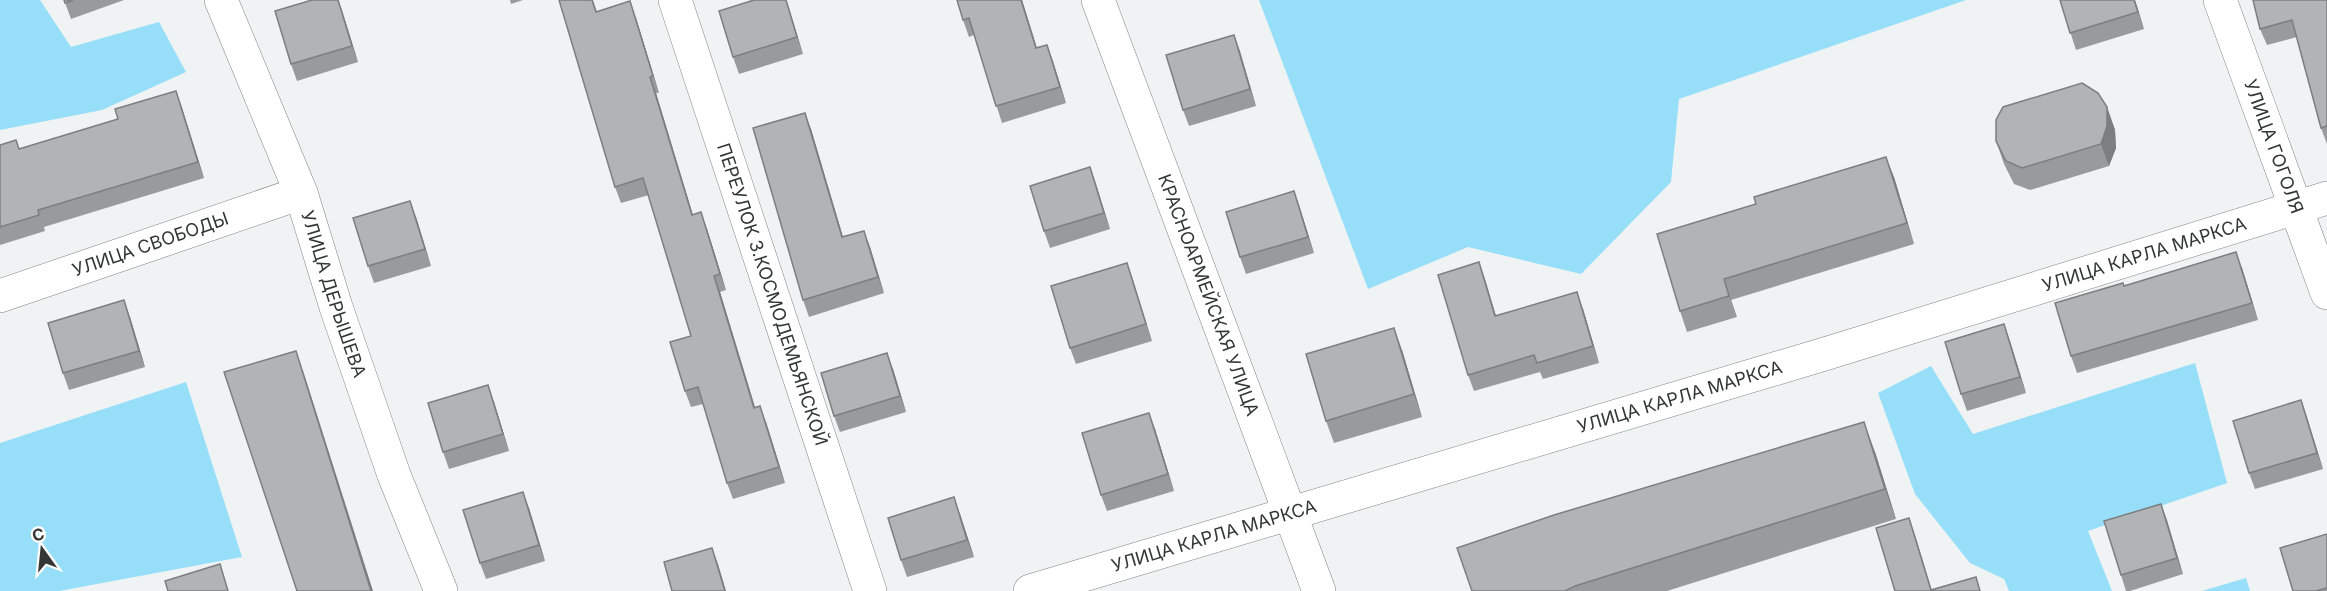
<svg xmlns="http://www.w3.org/2000/svg" width="2327" height="591" font-family="Inter,sans-serif">
  <rect width="100%" height="100%" fill="#eff3f4"/>
  <path fill="#97dff8" d="M0,0h40l31,47 88,-25 27,50 -84,38 -102,20z
    M1259,0h707l-287,99 -8,83 -90,92 -113,-27 -100,42z
    M2195,363l32,120 -139,48 24,60h-103l-5,-12 -34,-16 -55,-69 -37,-101 53,-27 42,68z
    M186,382l56,175 -183,34h-59v-148z
    M2246,578l4,13h-48z"/>
  <g fill="none" stroke-linecap="round" stroke-linejoin="round">
    <g stroke="#7f8384" stroke-width="34">
      <g id="street">
        <path id="s1" d="M675,0l195,591"/>
        <path id="s2" d="M2220,0l107,293"/>
        <path id="s3" d="M0,296l301,-103"/>
      </g>
    </g>
    <g stroke="#7f8384" stroke-width="34">
      <g id="secondary">
        <path id="s4" d="M221,0l80,193 35,114 58,168 47,116"/>
        <path id="s5" d="M1098,0l221,591"/>
        <path id="s6" d="M1030,591l798,-238 499,-155"/>
      </g>
    </g>
    <use href="#street" stroke="#fff" stroke-width="33"/>
    <use href="#secondary" stroke="#fff" stroke-width="33"/>
  </g>
  <path fill="#989b9d" d="M64,0h60l-53,19z
    M338,0l20,62 -61,19 -6,-17z
    M510,0h13l-12,4z
    M559,0h34l4,12 39,6 23,75h-3l37,122 14,14 19,61 -6,2 35,115 11,15 19,61 -52,16 -6,-16 -24,-79 -12,3 -6,-16 6,-55 -42,-141 -28,8 -6,-16z
    M754,0h32l17,54 -64,20 -6,-17z
    M1022,0l15,48 10,-3 19,58 -64,20 -28,-88 -5,2 -6,-17z
    M2060,0h75l9,29 -68,21z
    M2327,0v144l-6,-16 -24,-91 -30,8 -7,-16z
    M1234,35l22,71 -67,20 -6,-16z
    M176,91l6,17 22,70 -160,49 1,4 -45,14v-100l16,-5 3,9 99,-30z
    M2107,107l8,23 1,18 -7,18 -79,24 -16,-6 -10,-20 -8,-23z
    M811,129l32,108 27,10 14,46 -75,24 -6,-17z
    M1090,167l20,62 -60,19 -6,-17z
    M1894,177l20,67 -183,56 6,17 -50,15 -7,-21 76,-107z
    M1294,191l20,62 -68,21 -6,-17z
    M416,217l15,49 -57,17 -6,-17z
    M1479,262l17,54 87,-7 16,54 -56,16 -3,-7 -66,19 -6,-16z
    M1127,263l25,78 -76,23 -6,-16z
    M2242,268l16,52 -181,53 -6,-17 53,-70z
    M130,317l15,50 -76,23 -6,-17z
    M2004,324l22,69 -59,18 -6,-17z
    M1402,350l20,67 -88,26 -8,-22z
    M893,369l13,43 -66,20 -6,-16z
    M2301,400l22,69 -68,20 -6,-16z
    M494,402l15,49 -60,18 -6,-17z
    M1155,429l19,62 -67,20 -6,-16z
    M1875,452l21,67 -229,72h-195z
    M2161,504l22,70 -53,17h-4l-5,-16z
    M529,508l16,53 -59,18 -6,-16z
    M960,514l14,43 -67,20 -6,-17z
    M2327,534v57h-34z"/>
  <path fill="#7c7e7f" d="M338,0l4,10 16,52 -6,-16z
    M786,0l3,8 14,46 -6,-17z
    M1021,0h1l20,65 -6,-17z
    M2134,0h1l9,29 -6,-17z
    M630,1l6,17 23,75 -6,-17z
    M1234,35l6,16 16,55 -6,-17z
    M1047,45l6,16 13,42 -6,-16z
    M650,77l6,16 42,139 -6,-17z
    M176,91l6,17 22,70 -6,-16z
    M2107,107l8,23 1,18 -7,18 -8,-22z
    M805,113l6,16 37,125 -6,-17z
    M1886,157l8,20 20,67 -7,-21z
    M1090,167l6,17 14,45 -6,-16z
    M1294,191l6,17 14,45 -6,-16z
    M410,201l6,16 15,49 -6,-17z
    M701,212l6,17 19,61 -6,-16z
    M864,231l6,16 14,46 -6,-16z
    M2236,252l6,16 16,52 -6,-17z
    M1479,262l6,17 16,54 -6,-17z
    M1127,263l6,17 19,61 -6,-17z
    M714,276l6,16 40,132 -6,-16z
    M1724,279l7,21 6,17 -8,-21z
    M1577,292l6,17 16,54 -6,-17z
    M124,300l6,17 15,50 -6,-16z
    M2004,324l6,17 16,52 -6,-16z
    M1394,328l8,22 20,67 -8,-23z
    M296,351l9,26 68,214h-2z
    M887,353l6,16 13,43 -6,-16z
    M488,385l6,17 15,49 -6,-17z
    M2301,400l6,17 16,52 -6,-16z
    M760,406l6,16 19,61 -6,-16z
    M1149,413l6,16 19,62 -6,-17z
    M1864,422l11,30 21,67 -11,-30z
    M523,492l6,16 16,53 -6,-16z
    M954,497l6,17 14,43 -7,-17z
    M2161,504l6,16 16,54 -6,-16z
    M1909,518l6,17 17,56h-1z
    M712,548l6,16 8,27h-1z"/>
  <path fill="#b1b4b6" stroke="#7c7e7f" stroke-width="1.5" d="M64,0h9l-8,3z
    M312,0h26l14,46 -61,18 -16,-53z
    M559,0h33l4,12 34,-11 23,75 -3,1 42,138 9,-3 19,62 -6,2 40,132 6,-2 19,61 -52,16 -29,-96 -13,4 -15,-49 21,-6 -48,-158 -28,9z
    M754,0h32l11,37 -64,20 -14,-46z
    M957,0h64l15,48 11,-3 13,42 -64,19 -27,-88 -6,2z
    M2060,0h74l4,12 -68,21z
    M2253,0h74v126l-6,2 -29,-108 -32,9z
    M1234,35l16,54 -67,21 -17,-55z
    M2082,83l16,10 9,14v19l-6,18 -79,24 -16,-7 -10,-20v-21l7,-13z
    M176,91l22,71 -160,48 1,5 -39,12v-82l16,-5 3,9 99,-30 -3,-10z
    M805,113l37,124 22,-6 14,46 -75,23 -50,-172z
    M1886,157l21,66 -183,56 5,17 -49,15 -23,-77 99,-30 -2,-7z
    M1090,167l14,46 -60,18 -14,-45z
    M1294,191l14,46 -68,20 -14,-45z
    M410,201l15,48 -57,17 -15,-48z
    M2236,252l16,51 -181,53 -16,-53 68,-20 1,3z
    M1479,262l16,54 82,-24 16,54 -56,17 -3,-8 -66,20 -30,-100z
    M1127,263l19,61 -76,24 -19,-62z
    M124,300l15,51 -76,22 -15,-50z
    M2004,324l16,53 -59,17 -16,-52z
    M1394,328l20,66 -88,27 -20,-67z
    M296,351l75,240h-74l-73,-219z
    M887,353l13,43 -66,20 -13,-43z
    M488,385l15,49 -60,18 -15,-49z
    M2301,400l16,53 -68,20 -16,-52z
    M1149,413l19,61 -67,21 -19,-62z
    M1864,422l21,67 -310,97 -10,5h-93l-15,-43 97,-33z
    M523,492l16,53 -59,18 -17,-53z
    M954,497l13,43 -66,20 -13,-42z
    M2161,504l16,54 -56,17 -17,-54z
    M1909,518l22,72 45,-13 4,14h-85l-19,-63z
    M2327,534v54l-11,3h-23l-13,-43z
    M712,548l13,43h-53l-8,-29z
    M220,564l8,27h-60l-3,-10z"/>
  <g text-anchor="middle" stroke-width="4.5" stroke-linejoin="round" paint-order="stroke">
    <g font-size="18" fill="#343636" stroke="#fff">
      <text dy="6" stroke="none"><textPath href="#s2" startOffset="156">УЛИЦА ГОГОЛЯ</textPath></text>
      <text dy="6" stroke="none"><textPath href="#s3" startOffset="159">УЛИЦА СВОБОДЫ</textPath></text>
      <text dy="6" stroke="none"><textPath href="#s6" startOffset="1164">УЛИЦА КАРЛА МАРКСА</textPath></text>
      <text dy="6" stroke="none"><textPath href="#s4" startOffset="315">УЛИЦА ДЕРЫШЕВА</textPath></text>
      <text dy="6" stroke="none"><textPath href="#s5" startOffset="315">КРАСНОАРМЕЙСКАЯ УЛИЦА</textPath></text>
      <text dy="6" stroke="none"><textPath href="#s1" startOffset="310">ПЕРЕУЛОК З.КОСМОДЕМЬЯНСКОЙ</textPath></text>
      <text dy="6" stroke="none"><textPath href="#s6" startOffset="678">УЛИЦА КАРЛА МАРКСА</textPath></text>
      <text dy="6" stroke="none"><textPath href="#s6" startOffset="192">УЛИЦА КАРЛА МАРКСА</textPath></text>
    </g>
  </g>
  <g transform="translate(42 549) rotate(345)" stroke="#ffffff" stroke-width="4.5" paint-order="stroke">
  <path d="M0-4.5L10 22L0 15L-10 22Z" fill="#343636"/>
  <text y="-9" font-size="16" font-weight="bold" text-anchor="middle" fill="#343636">С</text>
  </g>
</svg>
